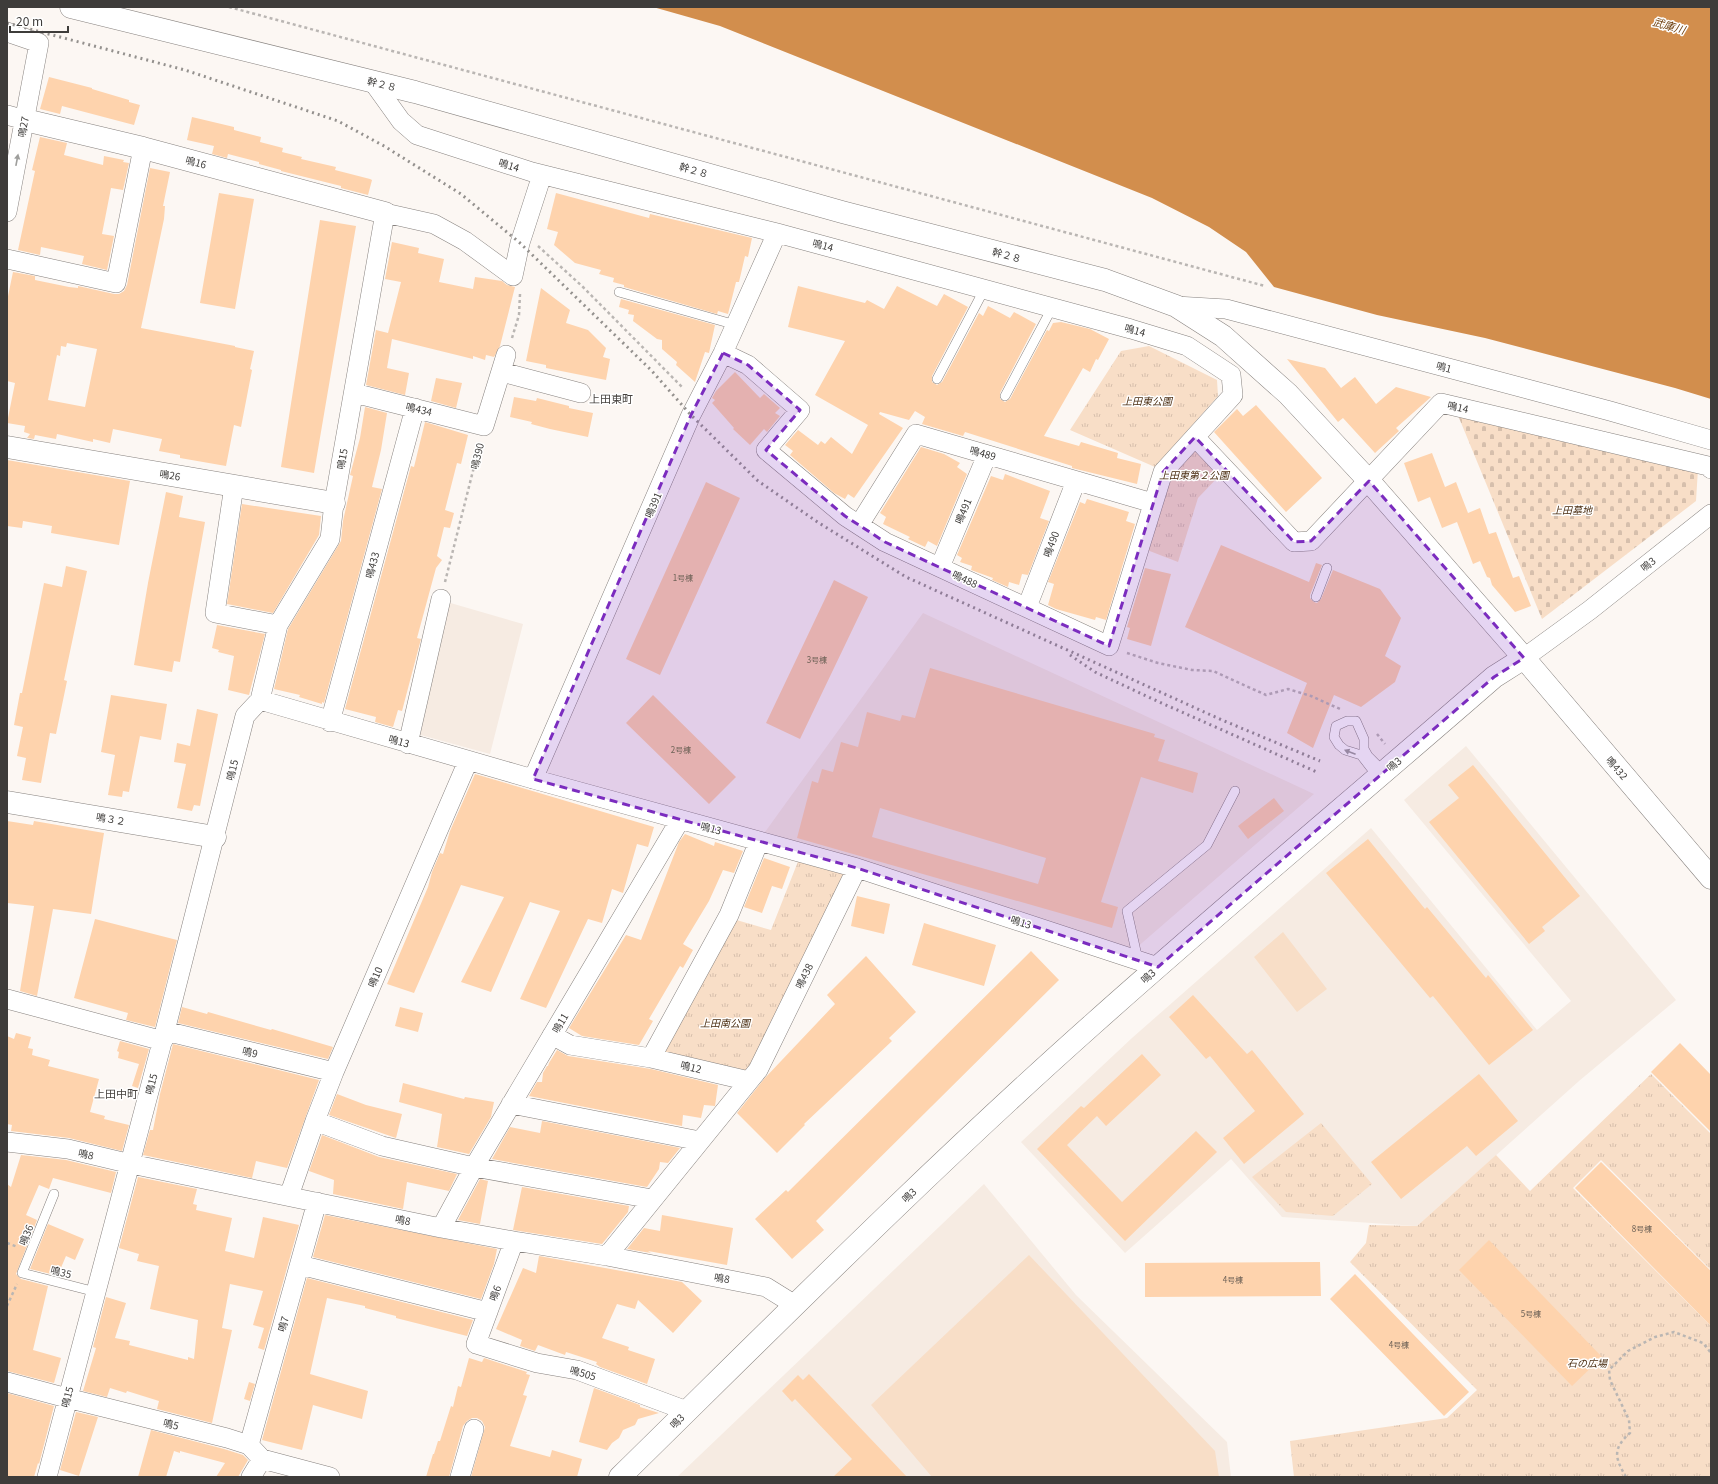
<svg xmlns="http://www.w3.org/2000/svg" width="1718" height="1484" font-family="Georgia,'Noto Sans JP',serif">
  <defs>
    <pattern id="grass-tufts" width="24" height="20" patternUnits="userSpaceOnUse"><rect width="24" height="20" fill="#f8dec7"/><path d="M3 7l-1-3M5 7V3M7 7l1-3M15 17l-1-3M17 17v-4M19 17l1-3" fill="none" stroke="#d6bfac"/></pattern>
    <pattern id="cemetery-stones" width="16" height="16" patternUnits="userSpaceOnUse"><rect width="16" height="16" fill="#f8dec7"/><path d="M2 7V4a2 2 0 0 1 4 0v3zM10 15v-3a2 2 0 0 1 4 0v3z" fill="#d6bfac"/></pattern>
  </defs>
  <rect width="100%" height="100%" fill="#fcf7f3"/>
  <path fill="#f6ebe2" d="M447,602l76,22 -33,130 -73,-20z
    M923,613l186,86 205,95 -179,155 -370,-117z
    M1466,746l210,254 -97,81 -162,145 -135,-9 -51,-58 -106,94 -104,-111 111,-104 239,-210 166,202 34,-29 -167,-201z
    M984,1184l92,111 151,147 4,35h-554z"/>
  <path fill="url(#grass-tufts)" d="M1149,346l68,34 1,16 -63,71 -85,-37 51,-79z
    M1194,448l26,27 -22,23 -20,64 -31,-12 22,-76z
    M799,859l49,13 -101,204 -89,-22 75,-135 38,11z
    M1651,1074l60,60v136l-110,-110 -28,28 138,138v151h-417l-4,-36 157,-23 30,-28 -127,-128 16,-19 3,-18 48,1 79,-71 34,36z
    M1321,1123l51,61 -39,32 -47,-4 -34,-35z"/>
  <path fill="url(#cemetery-stones)" d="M1457,413l241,56 -2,32 -154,118z"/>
  <path fill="#f8dec7" d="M1283,932l44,57 -30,23 -43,-55z
    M1029,1255l186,196 4,26h-287l-61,-72z"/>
  <path fill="#d28e4d" d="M653,7h1058v392l-36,-11 -190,-50 -108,-23 -103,-28 -28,-35 -37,-25 -57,-29 -432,-172z"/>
  <path fill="#fed3ad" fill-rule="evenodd" d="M49,77l43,11v1l37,11v2l11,3 -6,20 -72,-19 -2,8 -20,-5z
    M192,117l42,10v3l27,7 -1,5 23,6 -1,4 20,5 -1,2 35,8 -1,3 35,9 2,1 -4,15 -27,-7v-2l-60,-15v-1l-22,-6v-2l-31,-8 -1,4 -15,-4 2,-8 -27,-6z
    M40,137l27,6 -3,12 39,10 1,-9 20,4 -1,2 6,1 -6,27 -12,-2 -9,46 12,2 -7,34 -25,-6 2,-8 -43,-9 -1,8 -22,-5 17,-79 -3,-1z
    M150,168l20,4 -7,34h2l-1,13 -23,109 94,18v1l19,4 -4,18 2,1 -11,57 -7,-2 -8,41 -46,-8v-3l-21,-4 3,-12 -49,-10 -3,14 -17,-4v3l-36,-8 -1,5 -21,-4 -1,4 -7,-1 3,-4 -6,-2 1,-6 -18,-3 8,-40 -8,-2v-80l6,-29 22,4v4l34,7 9,1v-2l36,8h5l5,-3 3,-6zM67,343l30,6 -12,58 -37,-7 9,-45 3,1 1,-10 5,1z
    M219,193l35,6 -19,110 -35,-6z
    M556,193l93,25 1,-4 102,24 -4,19 -3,-1 -6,26h-3l-8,32 -10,-3 -1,3 -93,-27v-2l-11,-3 1,-4 -15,-4 2,-4 -26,-7 -21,-18 4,-13 -11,-3z
    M320,220l36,6 -42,247 -33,-6z
    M392,242l27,6 -1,5 26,6 -5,23 34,7 2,-12 27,4 5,4 8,2 -15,59 -6,11 -8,-2 -1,5 -12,-4v3l-81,-20 -5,29 22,5 -4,22 -39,-10 10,-55 12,3 13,-51 -16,-3z
    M798,286l67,17 2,-3 17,9 13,-23 40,20 7,-12 24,13 -36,69v6l5,3 5,-3 37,-69 4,3 5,-10 22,12 4,-6 22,12 -36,69v6l5,3 5,-3 37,-69 2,1 4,-8 8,-1 29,7 19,10 -11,21 -2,-1 -6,13 -7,-4 -39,68 35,10 2,-4 37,11 -1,5 24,6 -4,20 -65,-16v-2l-107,-34 -2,4 -41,-12 3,-7 -10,-6 -6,9 -29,-8 -1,2 24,14 -49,70 -6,-4 -3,5 -11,-6 -44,-38 3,-4 -8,-6 13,-15 20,15 3,-4 4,3 6,-7 21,17 16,-29 -53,-30 30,-54 -57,-14z
    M541,288l29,22 -4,13 22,7 18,18 -3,9 7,2 -4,21 -60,-12v-3l-20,-4z
    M621,299l94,26 -6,28 -4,-1 -10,30 -19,-17 1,-3 -15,-13v-9l-5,-1 -24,-18 1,-6 -6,-1 1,-4 -10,-3z
    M1287,359l38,9 16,20 14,-11 21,27 20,-17 35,10 -35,31 3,3 -24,22 -32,-35 -5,4z
    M735,372l25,26 4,-4 16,14 -5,5 5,3 -13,16 -3,-3 -14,16 -17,-16 1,-1 -22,-25 3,-3 -3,-2 4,-7z
    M436,378l26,5 -6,25 -25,-7z
    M514,397l22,4 1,-3 32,8v2l24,5 -5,24 -38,-8 -19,-5 1,-2 -22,-5z
    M1256,405l66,73 -36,34 -72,-80 23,-23 6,7z
    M365,407l22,6 -6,37 -9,37 10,2 -58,214 -2,-1v2l-23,-7 1,-2 -26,-6 14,-60 53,-88 2,-20 10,-45 -3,-1 10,-37z
    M425,422l43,13 -7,29 -4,-1 -12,47 9,3 -4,15 -6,-1 -7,29 5,4 -6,8 -19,70 4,1 -19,72 -4,-1 -5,17 -18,-5 1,-5 -31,-8 66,-243 3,1z
    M921,447l23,7 16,9 -3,4 10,7 -30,72 -9,-5 -3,6 -17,-8 2,-2 -27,-13 3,-7 -6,-4z
    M1432,453l13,34 11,-5 12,31 12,-5 9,26 7,-2 17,46 6,-2 12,30 -16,6 -23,-27 -2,-7 -3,-1 -7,-16 -7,3 -16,-42 -15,6 -12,-31 -12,5 -14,-39z
    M7,460l123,21 -11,64 -68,-12 1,-7 -29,-5 -1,7 -15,-2z
    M1005,474l45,17 -10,27 9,3 -21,54 -6,-1 -3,11 -10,-3 -1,5 -16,-7 1,-2 -22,-8 1,-4 -12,-4 2,-4 -5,-3 34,-79 12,4z
    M706,482l34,16 -80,177 -34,-16z
    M166,492l17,4 -4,21 26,5 -25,140 -6,-1 -2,11 -38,-7 14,-82z
    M1087,499l42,13 -3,9 9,3 -29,96 -10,-3 -1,3 -39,-11 -8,-4 6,-21 -6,-2 32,-80 5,2z
    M242,504l79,12 -2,19 -46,78 -46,-9z
    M1221,545l88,37 7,-19 6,2 -12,30v3l4,4 3,1 4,-4 12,-29 47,19 21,29 -16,38 16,10 -6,16 -34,25 -27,-12 -21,53 -26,-15 20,-50 -122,-56z
    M66,566l21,5 -23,109 3,1 -11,53 -6,-1 -9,50 -19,-3 4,-22 -9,-2 6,-29 -9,-2 6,-32h2l22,-110 18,4z
    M1145,568l26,6 -20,72 -24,-7 3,-11 -3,-1z
    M834,580l34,17 -68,142 -34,-16z
    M217,625l48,9 -16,61 -21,-5 6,-34 -16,-4 1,-2 -7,-2z
    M930,668l225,66 -1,3 11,3 -7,21 40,12 -5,20 -52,-16 -40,125 17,5 -6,21 -315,-90 15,-57 6,2 4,-14 11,3 8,-30 17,5 9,-35 33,9 2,-6 13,3zM880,808l166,50 -8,26 -166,-47z
    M111,695l56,9 -6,36 -21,-4 -11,56 -6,-1 -1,6 -14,-2 7,-40 -14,-3z
    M653,695l83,82 -27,27 -83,-81z
    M197,709l21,5 -18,92 -6,-1 -2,6 -15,-3 9,-44 -12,-2 3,-19 13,3z
    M1473,765l107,131 -38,31 3,4 -16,13 -100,-122 30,-24 -11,-13z
    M475,774l179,53 -6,20 -11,-3 -14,49 -11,-4 -10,34 -14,-4 -42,89 -26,-9 40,-88 -30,-9 -39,90 -30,-10 43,-85 -43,-12 -47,108 -27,-9 41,-97 4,-15 8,-19 3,1 7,-23z
    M1274,798l10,13 -36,28 -10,-13z
    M7,821l26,4 1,-4 70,12 -13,81 -38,-5 -16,87 -17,-5 14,-85 -27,-3z
    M685,834l29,12 1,-4 28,9 -9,22 -11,-3 -14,31 -26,43 10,6 -10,18 -3,-2 -31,53 4,2 -14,24 -57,-9 -13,-8 57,-93 15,5 38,-98z
    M1368,839l57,70 2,-2 59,71 2,-3 45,55 -44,35 -56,-69 -3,2 -104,-125z
    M764,858l26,9 -8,22 -10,-3 -10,27 -18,-6z
    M857,896l33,8 -6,30 -33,-8z
    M95,919l82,21 -22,87 -29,-7 2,-7 -54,-15z
    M924,923l72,22 -12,41 -72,-21z
    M1031,951l28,29 -243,241 8,9 -32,29 -37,-40 31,-29 2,2z
    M866,956l50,56 -27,26 3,3 -88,83 1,1 -28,28 -40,-40 27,-34 71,-75 -8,-9z
    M1193,995l54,59 5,-4 52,64 -60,50 -21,-26 32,-27 -45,-55 -4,3 -37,-42z
    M182,1007l25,7 1,-2 63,18 1,-1 61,18 -5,12 -150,-36z
    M400,1007l23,6 -5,19 -23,-6z
    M16,1033l15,4 -3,11 5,1 -1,6 18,5 -2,6 51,13 -9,33 15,4 -1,3 25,6 -7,26 -53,-13 -58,-7 1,-6 -5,-1v-88l7,3z
    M120,1041l29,8 -11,39 -6,-2 7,-22 -21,-6 1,-6 -2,-1z
    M1680,1043l31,32v57l-60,-60z
    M173,1044l146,36 -32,88 -31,-7 -4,17 -109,-23 7,-25h3l7,-36z
    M557,1050l11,6 83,13 67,16 -3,21 -11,-1 -3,13 -18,-3 -1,11 -153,-30 8,-14h5l1,-9 4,-7h1l1,-3z
    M1142,1054l19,21 -55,51 -9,-10 -30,29 55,57 74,-71 21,21 -92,89 -88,-92 44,-43 3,2z
    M1479,1074l39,47 -42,35 -9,-10 -66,53 -30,-37z
    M403,1083l61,16 1,-2 29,5 -3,15 -22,37 -32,-7 5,-33 -43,-12z
    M337,1094l29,11 36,9 -6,24 -67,-23z
    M542,1121l138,27 -12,15 -8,-1 -1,7 -12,18 -155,-28 18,-32 30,6z
    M322,1135l57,22 78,17 -8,17 -42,-9 -4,27 -70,-15 1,-14 -25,-9z
    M21,1155l45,5 50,12 -5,21 -58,-15 -4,11 -10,-4 -13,30 11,5 -21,54 5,5 27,7 -15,64 28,8 -7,25 -47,-12v-187l4,3z
    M1601,1162l110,109v55l-136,-138z
    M138,1177l59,12 -4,15 4,1 -1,5 36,8 -7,33 29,7 9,-41 36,8 -35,125 -6,-2 6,-20 -11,-3 10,-34 -33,-7 -8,44 10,2 -20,93 -55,-14 2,-8 -32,-10 -1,2 -16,-5 -3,9 -24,-6 13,-43 -3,-1 13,-50 20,6 -11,35 15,3 -1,4 59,15v-3l6,2 4,-39 -48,-11 9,-43 -22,-5 2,-7 -20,-6z
    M480,1179l8,2 -8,43 -22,-4z
    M522,1187l107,19 -1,6 -26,32 -89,-14z
    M325,1215l172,34 -3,15 -13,35 -168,-42z
    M662,1215l71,13 -6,37 -79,-14 3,2 -24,-4 17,-21 16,3z
    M48,1224l36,15 -9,21 -9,-4 -6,14 -7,-3 -2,7 -21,-5z
    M1489,1240l113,117 -30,29 -113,-116z
    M539,1256l143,26 20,19 -29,32 -35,-33 -3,9 -18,-5 -15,34 27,9 -1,3 27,9 -8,25 -47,-17 -4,-3 1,-2 -31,-10 -1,3 -27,-10 -3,6 -15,-5 2,-6 -26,-11 27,-61 13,5z
    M1320,1262l1,34 -176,1v-34z
    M1355,1274l114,118 -25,24 -114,-117z
    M307,1278l166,42 -6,16 -71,-18v-2l-31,-8v-2l-38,-8 -17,76 58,17 -6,28 -49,-14 -11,45 -40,-10z
    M469,1358l13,4 2,-4 43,14 -1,2 4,1 -7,20 4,1 -17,50 40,11 2,-7 30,9 -5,18h-106l14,-50 -3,-6 -5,-3h-5l-5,3 -4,5 -14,51h-23l7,-23h1l4,-13h2l11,-35 2,1 5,-21 3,1z
    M809,1374l98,103h-74l19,-18 -57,-60 -3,3 -10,-11 16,-16 5,5z
    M249,1382l6,2 -5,17 -6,-2z
    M594,1388l46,17v2l19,6 -21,6 -3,6 -12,5 -4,8 -7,5 -5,7 -28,-8z
    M7,1393l47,13 -15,58 -1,-1 -4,14h-27z
    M76,1412l22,5 -19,59 -19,-6z
    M151,1430l73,19 19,6 5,5 -10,17h-22l9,-14 -45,-12v2l-6,-2 -8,26h-28z"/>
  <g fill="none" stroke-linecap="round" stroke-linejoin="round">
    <g stroke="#87827f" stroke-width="10">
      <path id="service" d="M619,292l117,33
        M937,379l48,-91
        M1005,396l47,-88
        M1316,597l11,-29
        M1378,777l-17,-22 -16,-5 -6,-5 -5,-8 2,-11 11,-5h9l8,18v10l4,7 16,16
        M1138,960l-11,-49 80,-66 28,-54
        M54,1194l-32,79 74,19"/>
    </g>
    <g stroke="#87827f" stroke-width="20">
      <path id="minor" d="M7,32l32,11 -32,169
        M373,82l28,39 16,14 115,37 245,61 354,96 56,17 44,29 2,20 -70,77 -54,174 -224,-104 -40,-26 -79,-66 34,-40 -52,-45 -25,-12
        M7,115l18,5
        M7,259l109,24 27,-135
        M1176,306l50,3 384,102 101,29
        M502,372l79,21
        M354,393l130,33 22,-71
        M1195,437l99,105 17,-1 130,-138 267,63 3,3
        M234,486l-19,127 63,12
        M859,525l57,-91 237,69
        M940,567l47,-112
        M1027,607l49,-126
        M1524,658l66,-48 121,-96
        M260,700l273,79 324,89 301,99
        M330,722l85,-314
        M408,744l33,-145
        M533,779l158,-364 32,-62 54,-120
        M7,999l156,42
        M165,1031l169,41
        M552,1035l18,10 81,13
        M749,1081l9,-11 99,-202
        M511,1104l189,37
        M315,1121l67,25 92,21 178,32
        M7,1142l61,7 63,15 310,64 73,13 93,15 159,31 29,18
        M289,1196l26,-75 19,-49 134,-311
        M441,1228l33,-61 206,-347
        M514,1241l-38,103 61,19 40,7 110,41
        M607,1256l142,-175 -98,-23 78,-143 30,-74
        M300,1265l188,47
        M7,1382l60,16 160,40 22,7 13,14 68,18
        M249,1445l68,-243
        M47,1477l118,-446 80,-315 15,-16 18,-75 52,-86 4,-36 51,-290 49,11 31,17 48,35 7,-33 22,-68
        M251,1477l11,-18
        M460,1477l14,-48"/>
    </g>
    <g stroke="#87827f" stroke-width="23">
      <path id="tertiary" d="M71,7l344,85 427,120 263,68 71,26 47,30 65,58 81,87 155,177 187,220
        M25,120l118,28 242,65
        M7,447l327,56
        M7,802l208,35
        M620,1477c156,-153 310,-308 473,-453 132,-118 268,-231 401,-347l30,-19"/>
    </g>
    <path stroke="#bab6b3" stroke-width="2.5" stroke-dasharray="3 3" stroke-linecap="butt" d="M229,7l1036,279
      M538,246l45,41 100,101
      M512,338l7,-23 1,-21
      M445,582l35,-139
      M1127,653l31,10 34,7 21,1 53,24 22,-6 23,7 29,13
      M1377,734l8,10
      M7,1243l11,4
      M7,1306l10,-22
      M1626,1477c-11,-19 -14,-28 4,-44l-1,-13 -19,-40 -1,-10 19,-19 27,-14 19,-5 29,11 8,10"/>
    <use href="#service" stroke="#fff" stroke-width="9"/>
    <use href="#minor" stroke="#fff" stroke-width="19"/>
    <use href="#tertiary" stroke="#fff" stroke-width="22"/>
    <path stroke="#94918e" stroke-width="3" stroke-dasharray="2 4" stroke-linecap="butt" d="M7,23l178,47 153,51 46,25 77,48 59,49 131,127 40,45 67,66 61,42 87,54 316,143 98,41
      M1070,655l25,17 62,29 162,72"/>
  </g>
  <defs><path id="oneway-solid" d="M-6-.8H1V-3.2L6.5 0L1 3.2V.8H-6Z"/></defs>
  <g fill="#9e9e9c">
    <use href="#oneway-solid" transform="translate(17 160) rotate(-79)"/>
    <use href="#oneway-solid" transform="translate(1350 752) rotate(-159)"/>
  </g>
  <path fill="#7b2cbf" fill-opacity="0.2" stroke="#7b2cbf" stroke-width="3" stroke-dasharray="8 5" stroke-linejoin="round" d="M723,353l25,12 52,45 -34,40 79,66 40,26 224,104 54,-174 32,-35 99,105 17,-1 58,-60 155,177 -30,19 -336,290 -301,-99 -324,-89 158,-364z"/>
  <g text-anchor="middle" stroke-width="3" stroke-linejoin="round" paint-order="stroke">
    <g font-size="8" fill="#6e6257">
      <text x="683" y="581">1号棟</text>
      <text x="817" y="663">3号棟</text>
      <text x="681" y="753">2号棟</text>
      <text x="1642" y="1232">8号棟</text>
      <text x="1233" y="1283">4号棟</text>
      <text x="1531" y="1317">5号棟</text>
      <text x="1399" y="1348">4号棟</text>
    </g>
    <g font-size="10" fill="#3e3c3a" stroke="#fff">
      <text transform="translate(382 84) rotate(14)" y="4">幹２８</text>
      <text transform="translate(23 127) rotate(-79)" y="4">鳴27</text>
      <text transform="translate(196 162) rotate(15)" y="4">鳴16</text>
      <text transform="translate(509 165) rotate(18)" y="4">鳴14</text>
      <text transform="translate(694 170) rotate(16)" y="4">幹２８</text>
      <text transform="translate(823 245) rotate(15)" y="4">鳴14</text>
      <text transform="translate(1007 255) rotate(15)" y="4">幹２８</text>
      <text transform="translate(1135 330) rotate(16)" y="4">鳴14</text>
      <text transform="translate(1444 367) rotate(15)" y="4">鳴1</text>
      <text transform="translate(1458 407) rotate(13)" y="4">鳴14</text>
      <text transform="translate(419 409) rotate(14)" y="4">鳴434</text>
      <text transform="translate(983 453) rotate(16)" y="4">鳴489</text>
      <text transform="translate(477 456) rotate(-76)" y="4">鳴390</text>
      <text transform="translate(342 459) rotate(-80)" y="4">鳴15</text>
      <text transform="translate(170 475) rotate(9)" y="4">鳴26</text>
      <text transform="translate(653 505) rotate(-67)" y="4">鳴391</text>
      <text transform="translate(963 511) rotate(-67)" y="4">鳴491</text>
      <text transform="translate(1051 544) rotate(-69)" y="4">鳴490</text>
      <text transform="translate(1648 564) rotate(-38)" y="4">鳴3</text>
      <text transform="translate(372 565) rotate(-75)" y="4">鳴433</text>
      <text transform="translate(965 579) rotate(25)" y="4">鳴488</text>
      <text transform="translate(399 741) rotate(16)" y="4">鳴13</text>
      <text transform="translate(1394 764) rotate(-40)" y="4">鳴3</text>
      <text transform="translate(1617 768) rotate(50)" y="4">鳴432</text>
      <text transform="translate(232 770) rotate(-76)" y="4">鳴15</text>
      <text transform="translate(111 819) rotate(10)" y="4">鳴３２</text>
      <text transform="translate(711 828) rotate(15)" y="4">鳴13</text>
      <text transform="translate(1021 922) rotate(18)" y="4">鳴13</text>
      <text transform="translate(804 976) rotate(-64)" y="4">鳴438</text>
      <text transform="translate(1148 976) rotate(-41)" y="4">鳴3</text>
      <text transform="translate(375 977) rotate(-67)" y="4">鳴10</text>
      <text transform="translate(560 1023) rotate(-59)" y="4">鳴11</text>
      <text transform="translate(250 1052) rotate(14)" y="4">鳴9</text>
      <text transform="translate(691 1067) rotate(14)" y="4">鳴12</text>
      <text transform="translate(151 1084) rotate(-75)" y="4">鳴15</text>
      <text transform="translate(86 1154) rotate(13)" y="4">鳴8</text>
      <text transform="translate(909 1195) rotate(-43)" y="4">鳴3</text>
      <text transform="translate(403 1220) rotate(12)" y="4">鳴8</text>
      <text transform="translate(26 1235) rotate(-68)" y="4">鳴36</text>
      <text transform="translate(61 1272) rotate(14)" y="4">鳴35</text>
      <text transform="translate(722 1278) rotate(11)" y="4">鳴8</text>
      <text transform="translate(495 1293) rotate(-70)" y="4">鳴6</text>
      <text transform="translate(283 1324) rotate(-74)" y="4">鳴7</text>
      <text transform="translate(583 1373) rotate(17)" y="4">鳴505</text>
      <text transform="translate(67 1397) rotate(-75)" y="4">鳴15</text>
      <text transform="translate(677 1421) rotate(-44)" y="4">鳴3</text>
      <text transform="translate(171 1424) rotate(14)" y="4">鳴5</text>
    </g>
    <g font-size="10" font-style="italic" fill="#4b2e12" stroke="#fff">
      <text x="1147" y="405">上田東公園</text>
      <text x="1194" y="479">上田東第２公園</text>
      <text x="1572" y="514">上田墓地</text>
      <text x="725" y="1027">上田南公園</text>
      <text x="1587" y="1367">石の広場</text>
    </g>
    <g font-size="11" font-style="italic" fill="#714312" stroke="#fff">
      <text transform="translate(1669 26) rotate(16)" y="4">武庫川</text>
    </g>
    <g font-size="11" fill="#46423f" stroke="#fff">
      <text x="611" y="403">上田東町</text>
      <text x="116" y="1098">上田中町</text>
    </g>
  </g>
  <rect width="1718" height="1484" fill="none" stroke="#3e3c3a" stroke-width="16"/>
  <path d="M10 26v6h58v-6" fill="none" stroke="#3e3c3a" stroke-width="2"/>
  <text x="16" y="26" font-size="12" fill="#3e3c3a" stroke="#ffffff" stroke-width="3" paint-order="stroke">20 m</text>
</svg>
